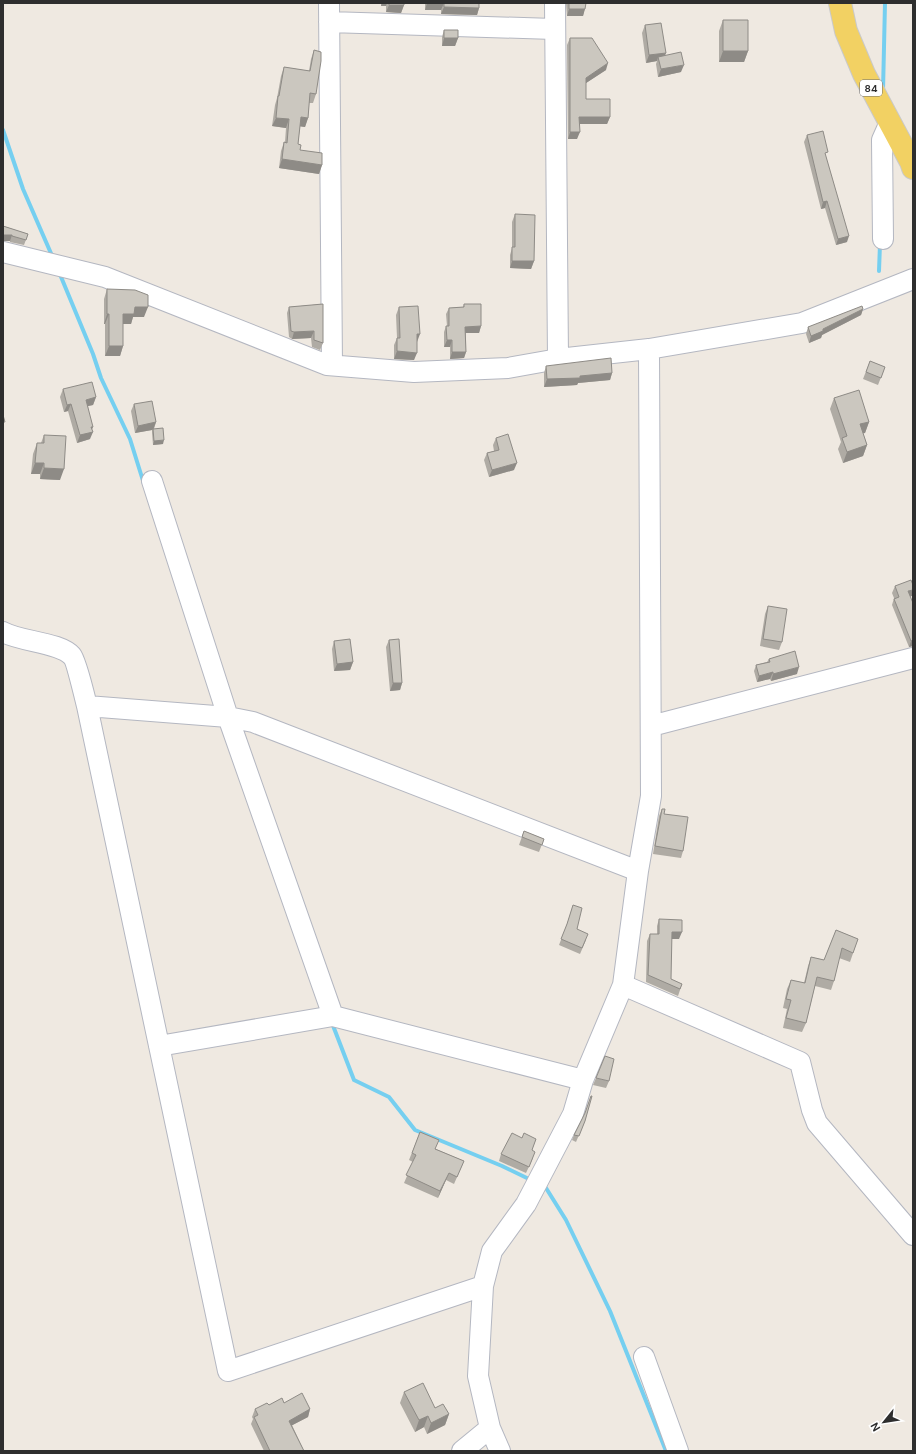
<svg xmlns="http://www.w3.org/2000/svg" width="916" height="1454" font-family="'DM Sans',sans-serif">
  <rect width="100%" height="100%" fill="#efe9e1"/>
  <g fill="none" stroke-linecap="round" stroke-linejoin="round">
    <path stroke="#75cff0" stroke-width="4" d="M883,91l2,-88
      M3,130l20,59 30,69
      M879,271l1,-27
      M59,272l34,82 8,24 29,61 14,45
      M332,1023l22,57 35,17 26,33 87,36 29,14
      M541,1185l5,3 20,32 44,91 56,140"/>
    <g stroke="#b4b7c1" stroke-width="22">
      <path id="minor" d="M329,3l3,362
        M555,3l3,356
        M329,22l225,7
        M883,239l-1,-99 8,-18
        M3,252l102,25 222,88 87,7 94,-4 50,-9 91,-10 153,-26 111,-44
        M152,481l76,236 105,299
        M3,632c18,10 57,10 69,24 4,4 13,42 15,50l141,665 255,-85
        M87,706l141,11 25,5 385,149
        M651,726l262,-68
        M623,985l177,77 12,48 5,13 96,112
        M159,1046l174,-30 250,64
        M644,1357l34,94
        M462,1451l28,-23
        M500,1451l-10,-23 -12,-52 5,-90 9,-35 34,-47 47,-90 10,-34 40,-95 15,-114 13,-75 -2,-447"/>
    </g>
    <g stroke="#c9c9c9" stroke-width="24">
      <path id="major" d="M840,3l6,28 18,43 47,88 2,6"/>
    </g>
    <use href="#minor" stroke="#fff" stroke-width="20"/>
    <use href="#major" stroke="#f2d163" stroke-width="22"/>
  </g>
  <path fill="#afaba4" d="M381,3h23v2l-3,8 -15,-1v-6h-5z
    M425,3h54v5l-2,7 -36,-1v-4h-16z
    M566,3h20l-3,13h-16z
    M723,20l25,31 -4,11h-25v-31z
    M645,25l21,28 -1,2 16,17 -23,5 -2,-13 1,-3 -11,2 -4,-30z
    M444,30l14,8 -3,8h-13v-9z
    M570,38l36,32 -20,13v16l24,18 -3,7h-28l-2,15h-9l-1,-94z
    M314,50l2,44 -3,9h-4l-1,15 -3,9 -5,-1 -2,18 2,6 22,15 -3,9 -40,-6 2,-17 3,-9h1l1,-14 -14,-2 3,-21 2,-7 4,-22 3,-9 25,4 2,-12z
    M807,135l19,22 21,85 -11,3 -11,-37 -4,1 -17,-67z
    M515,214l19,47 -3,8 -21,-1v-13l2,-7v-26z
    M3,226l25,8 -4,11 -14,-3v-1z
    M107,289l37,28h-11l-2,7h-8v22l-3,10h-15v-32h-1v-25z
    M323,304v39l-3,7 -8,-3 -1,-9 -19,1 -3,-2 -2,-24 2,-6z
    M464,304l17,22 -2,7h-13v19l-2,6 -14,1v-12h-6v-15l2,-6h1l-1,-12 3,-6 14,-1z
    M399,307l18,35 -3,18 -20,-1v-14l3,-7 -1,-23z
    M863,309l-2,6 -39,20 -1,3 -12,5 -3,-9 2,-7z
    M870,361l15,6 -7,18 -15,-6z
    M546,366l66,7 -2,7 -32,3 -1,2 -33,2v-14z
    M63,389l33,8 -3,8 -5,1 2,33 -13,4 -9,-32 -4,1 -4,-15z
    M834,398l35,24 -4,11h-2l4,12 -4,11 -20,7 -5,-14 3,-7 -11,-33z
    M134,404l22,18 -2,7 9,15 -10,1 -1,-12v-3l-17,3 -4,-22z
    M44,435l16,45 -20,-1v-5h-9l2,-20 4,-11h4z
    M496,438l18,32 -25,7 -5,-17 3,-7 7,-2 -1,-6z
    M895,586l17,10h-2l3,7v43l-4,1 -17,-42 2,-7 -2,-5z
    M768,606l14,36 -3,8 -19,-4 5,-32z
    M389,640l13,43 -2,7 -10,1 -4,-44z
    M334,641l19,21 -3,8 -16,1 -2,-22z
    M769,659l28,15 -26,7 -1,-2 -13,3 -3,-11 2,-6 11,-3z
    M662,809l2,5 19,37 -2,7 -28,-4 6,-38z
    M524,831l20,8 -5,13 -20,-7z
    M573,905l4,24 9,11 -6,14 -21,-9 7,-18z
    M659,919l20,20h-8v40l11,5 -4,12 -32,-14 1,-41 3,-7h7v-8z
    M836,930l22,9 -8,23 -11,-4 -5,23 -3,9 -16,-4 -9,37 -4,9 -19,-4 4,-19 -4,-1 4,-19 4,-9 13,3 4,-17 3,-9 13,3z
    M596,1078l13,3 -3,7 -13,-3z
    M591,1096l-6,25 -9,21 -4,-2 2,-5 11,-20z
    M420,1132l16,17 28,12 -10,23 -8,-4 -8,18 -34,-15 9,-21 -4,-2z
    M522,1138l14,1 -4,11 1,8 -7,15 -27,-12 2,-7z
    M404,1392l31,16 14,6 -4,11 -18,9 -3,-7 -9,5 -15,-29z
    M284,1403l26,6 -2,8 -16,8 12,26h-40l-13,-27 2,-5 -1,-2 3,-8 14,-4z"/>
  <path fill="#8e8b86" d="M382,3h5l-1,3h-5z
    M427,3h17l-3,7h-16z
    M389,5h15l-3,8 -15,-1z
    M444,7l35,1 -2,7 -36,-1z
    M569,9h16l-2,7h-16z
    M444,38h14l-3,8h-13z
    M723,51h25l-4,11h-25z
    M666,53l-3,7 -5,-3 -1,4 -11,2 3,-8z
    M608,63l-2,7 -23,15 3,-7z
    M684,65l-3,7 -23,5 3,-8z
    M301,117l7,1 -3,9 -8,-1z
    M579,117h31l-3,7h-31z
    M276,118l13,1 -3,9 -14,-2z
    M570,132h10l-3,7h-9z
    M282,159l40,6 -3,9 -40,-6z
    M827,201l-2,7 -4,1 2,-7z
    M3,235h9l-2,6h-7z
    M849,236l-2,6 -11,3 2,-6z
    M512,261h22l-3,8 -21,-1z
    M135,307h13l-4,10h-11l-2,7h-11l3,-10z
    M863,309l-2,6 -39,20 -1,3 -12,5 2,-7 12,-7z
    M107,314h2l-4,10h-1z
    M481,326l-2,7h-16l2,-6z
    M314,331l-3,7 -19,1 2,-7z
    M417,334h3l-3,8z
    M447,340h5l-2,7h-6z
    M109,346h14l-3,10h-15z
    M397,351l20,2 -3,7 -20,-1z
    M452,352h14l-2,6 -14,1z
    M612,373l-2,7 -32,3 -1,2 -33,2 3,-8z
    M96,397l-3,8 -10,2 3,-7z
    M71,404l-3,7 -4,1 3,-7z
    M156,422l-3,8v-1l-1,1 -17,3 3,-7z
    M869,422l-4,11 -9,2 4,-11z
    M91,427h2l-2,5h2l-3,7 -13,4 3,-8z
    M164,440l-1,4 -10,1 1,-4z
    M867,445l-4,11 -20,7 4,-11z
    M35,463h9l-4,11h-9z
    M517,463l-3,7 -25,7 3,-7z
    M44,468l20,1 -4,11 -20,-1z
    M913,590v3l-1,3 -6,2 2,-7z
    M913,640v6l-4,1 2,-6z
    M353,662l-3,8 -16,1 3,-7z
    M799,667l-2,7 -26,7 2,-7z
    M773,672l-3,7 -13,3 2,-6z
    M393,683h9l-2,7 -10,1z
    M672,932h10l-3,7h-10z
    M449,1173l-3,7 -8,18 2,-7z
    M310,1409l-2,8 -21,11 2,-7z
    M449,1414l-4,11 -18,9 4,-11z
    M428,1416l-4,11 -9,5 4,-12z"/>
  <path fill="#cbc7bf" stroke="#8e8b86" d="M389,3h15v2h-15z
    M427,3h52v5l-35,-1v-4z
    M569,3h17l-1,6h-16z
    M723,20h25v31h-25z
    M661,23l5,30 -17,2 -4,-30z
    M444,30h14v8h-14z
    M570,38h22l16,25 -22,15v21h24v18h-31l1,15h-10z
    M314,50l7,2v9l-5,33 -6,-1 -2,25 -7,-1 -3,27 3,1 -1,5 22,3v12l-40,-6 2,-17 3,1 2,-24 -13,-1 2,-22h1l5,-29 26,4z
    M681,52l3,13 -23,4 -3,-12z
    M823,131l5,21 -3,1 24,83 -11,3 -11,-38 -4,1 -16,-67z
    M515,214l20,1 -1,46h-22v-14h3z
    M3,226l25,8 -2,6 -14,-4v-1h-9z
    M107,289l28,1 13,5v12h-13l-1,7h-11v32h-14v-32h-2z
    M323,304v39l-9,-3v-9l-20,1 -3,-1 -2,-24z
    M464,304h17v22l-16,1 1,25h-14v-12h-5l-1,-14h3v-18l15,-1z
    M418,306l2,28h-3v19l-20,-2v-13h3l-1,-31z
    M862,306l1,3 -40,20v2l-12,5 -3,-9z
    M611,358l1,15 -32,3v2l-33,1 -1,-13z
    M870,361l15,6 -4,11 -15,-6z
    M92,382l4,15 -10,3 7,27h-2l2,5 -13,3 -9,-31 -4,1 -4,-16z
    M859,390l10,32 -9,2 7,21 -20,7 -5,-14 5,-2 -13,-38z
    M152,401l4,21 -18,4 -4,-22z
    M3,415l2,7h-2z
    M163,428l1,12 -10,1 -1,-12z
    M508,434l9,29 -25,7 -5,-17 12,-3 -3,-12z
    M44,435l22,1 -2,33 -20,-1v-5h-9l2,-20h7z
    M911,580l2,5v5l-5,1 5,12v37l-2,1 -17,-42 5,-2 -4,-11z
    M768,606l19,3 -5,33 -19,-3z
    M350,639l3,23 -16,2 -3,-23z
    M399,639l3,44h-9l-4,-43z
    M795,651l4,16 -26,7v-2l-14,4 -3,-11 14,-3 -1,-3z
    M662,809h3l-1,5 24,3 -5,34 -28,-5z
    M524,831l20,8 -2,6 -20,-8z
    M573,905l9,3 -5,21 11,5 -6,14 -21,-9 6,-15z
    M659,919l23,1v12h-10l-1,47 11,5 -2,5 -32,-14 2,-41h9z
    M836,930l22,9 -5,14 -11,-5 -8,33 -17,-4 -11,46 -20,-5 5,-18 -5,-1 5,-19 14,3 6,-26 13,3z
    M605,1056l9,3 -5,22 -13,-3z
    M591,1096h1l-7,25 -6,15 -5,-1 11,-22z
    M420,1132l19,8 -4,9 29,12 -7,16 -8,-4 -9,18 -34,-16 10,-20 -4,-2z
    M512,1133l10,5 2,-5 12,6 -4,11 3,2 -6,15 -28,-13z
    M423,1383l12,25 8,-4 6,10 -18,9 -3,-7 -9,4 -15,-28z
    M302,1393l8,16 -21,12 15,30h-34l-16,-34 4,-2 -3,-6 12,-6 2,2 13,-7 2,5z"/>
  <g text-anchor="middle" stroke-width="4" stroke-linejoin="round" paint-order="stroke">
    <rect fill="#fff" stroke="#6d6d6d" stroke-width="1" x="860" y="80" width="22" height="16" rx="3"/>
    <g font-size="10" font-weight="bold" fill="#2e2e2e">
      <text x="871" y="92">84</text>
    </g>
  </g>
  <rect width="916" height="1454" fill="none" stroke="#2e2e2e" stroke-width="8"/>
  <g transform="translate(884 1422) rotate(240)" stroke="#ffffff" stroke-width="3" paint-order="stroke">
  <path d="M0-3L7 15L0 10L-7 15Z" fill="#2e2e2e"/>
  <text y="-6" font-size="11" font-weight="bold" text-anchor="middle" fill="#2e2e2e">N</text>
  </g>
</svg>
